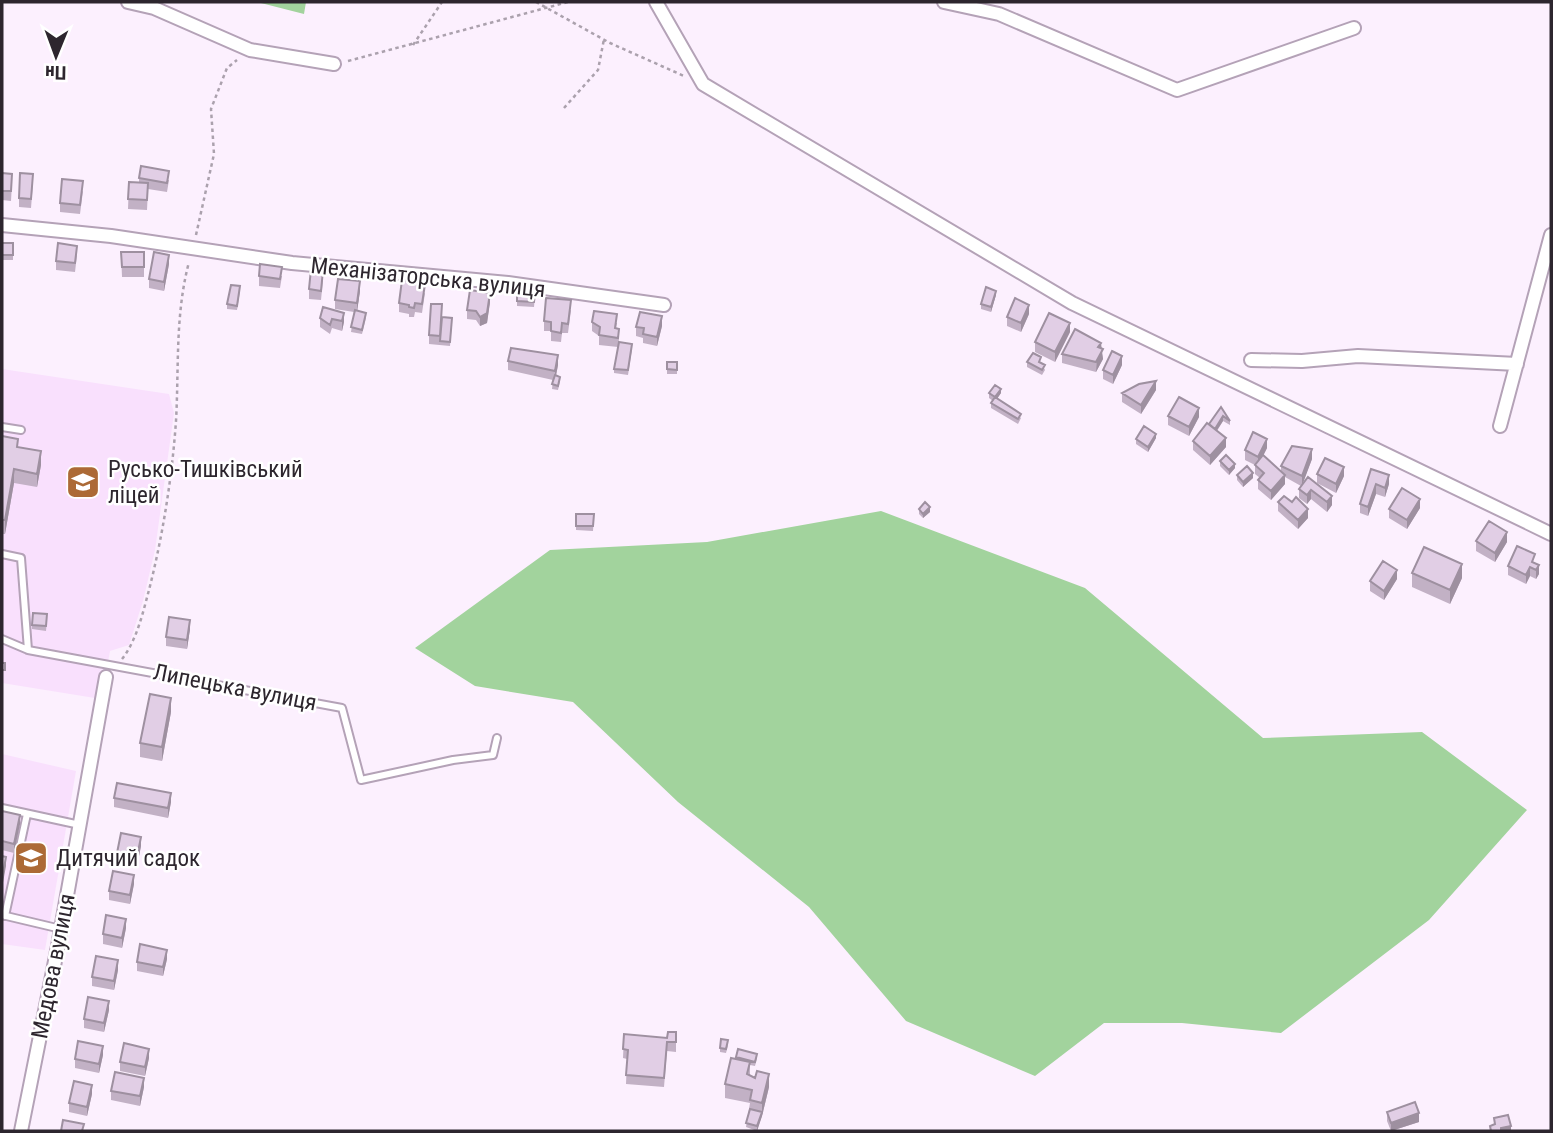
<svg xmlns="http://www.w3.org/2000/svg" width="1553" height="1133" font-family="'Roboto Condensed',sans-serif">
  <rect width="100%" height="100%" fill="#fcf0fe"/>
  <path fill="#f9e0fd" d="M2,369l167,25 5,19 -19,137 -12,51 -14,44 -19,6 -9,48 -99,-16z
    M2,754l74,17 -31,179 -43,-6z"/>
  <path fill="#a2d39d" d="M257,2h49l-2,12z
    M881,511l204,77 178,150 159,-6 105,78 -98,110 -148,113 -99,-10h-78l-69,53 -129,-55 -97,-114 -131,-105 -105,-100 -98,-16 -60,-38 135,-98 157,-8z"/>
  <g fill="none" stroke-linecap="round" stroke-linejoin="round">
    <g stroke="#b4a2b7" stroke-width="10">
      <path id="service" d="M2,427l19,3
        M2,554l19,4 7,92 314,58 19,72 92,-20 40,-5 4,-17
        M2,639l26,11
        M2,808l78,17
        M2,915l59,14
        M5,916l22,-102"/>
    </g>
    <g stroke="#b4a2b7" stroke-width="16">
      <path id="minor" d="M128,2l26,6 96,42 84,14
        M656,2l47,82 369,219 479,231
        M944,2l55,12 178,76 177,-62
        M2,225l109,11 181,27 216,20 156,22
        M1251,360l51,1 56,-5 159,8
        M1500,426l51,-191
        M21,1131l37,-185 48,-269"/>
    </g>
    <path stroke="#aba1ad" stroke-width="2.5" stroke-dasharray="3.5 3.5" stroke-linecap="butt" d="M536,2l74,41 74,33
      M413,45l29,-43
      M348,61l220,-59
      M564,108l34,-38 6,-31
      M196,235l18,-81 -3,-45 16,-41 10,-8
      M122,659c15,-19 21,-47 27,-69 14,-55 23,-113 27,-169 3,-54 -1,-106 13,-159"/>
    <use href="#service" stroke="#fff" stroke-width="6"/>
    <use href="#minor" stroke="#fff" stroke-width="12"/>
  </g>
  <path fill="#c2b1c5" d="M2,173l10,10 -1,18 -9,-1z
    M139,178l30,2 -2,12 -19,-3 -1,21 -19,-1 1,-27 10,1z
    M33,183l-2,25 -12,-1v-9z
    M83,191l-3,23 -20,-2v-9z
    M2,243h11v17h-11z
    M121,252h23v25h-22z
    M77,255l-2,17 -19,-2v-9z
    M169,264l-5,27 -15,-3v-9z
    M259,276h23l-2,12 -21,-2z
    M323,280l-2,20 -12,-1v-10z
    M240,291l-3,19 -10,-1v-5z
    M360,291l-3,20 9,7 -4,16 -11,-2 3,-20 -19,-3v-9z
    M517,292l18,2 -1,13 -17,-1z
    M425,293l-3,20 -7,-1 -1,5h-5v-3l-10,-2v-9z
    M996,295l-5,17 -10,-3v-5z
    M490,302l-3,21 -7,3 -4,-6 -9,-1v-9z
    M323,307l21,15 -2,9 -10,-3 -2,6 -10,-7v-9z
    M571,310l-3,23h-6l-1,9 -10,-1v-10h-7v-10z
    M442,314l-1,18 11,-9 -2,23 -21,-2v-9z
    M1029,314l-8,18 -14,-6v-9z
    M592,322l25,1 -1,5 3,10 -1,9 -19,-2v-9l-7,-5z
    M662,326l-5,20 -14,-3v-5l-7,-2v-9z
    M1070,332l-15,30 -20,-10v-10z
    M632,349l-4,26 -14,-2v-4z
    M1101,349l2,10 -7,13 -34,-9v-9z
    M508,361l50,4 -2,11 4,5 -2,9 -6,-1 1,-9 -45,-10z
    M667,362h10v12h-10z
    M1027,362h14l4,8 -3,5 -15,-8z
    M1122,365l-9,19 -10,-5v-9z
    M1156,390l-15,24 -19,-12v-9z
    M989,393h12l-4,5 24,20 -3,6 -27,-16v-5l2,-2 -4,-3z
    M1221,407l9,14v4l-7,-4 -6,10 9,16 -16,18 -17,-15v-9l16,-17z
    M1168,416l31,1 -10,19 -21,-11z
    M2,436l16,11 23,18 -4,22 -23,-4 -9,51h-3z
    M1156,438l-8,14 -12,-8v-5z
    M1267,448l-4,8 18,16v-6l31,-7 -10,25 6,-7 24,28 -5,7 -16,-13 -4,5 -8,-6v-9l2,-3 -16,-9v7l-14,16 -13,-11v-9l2,-2 -5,-4v-9l-10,-5v-10z
    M1220,461l15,7 -6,7 -9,-9z
    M1371,469l18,15 -4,13 -9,-3 -8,22 -8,-3v-9z
    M1317,474l27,2 -8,17 -19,-10z
    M1237,475l16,3 -10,9 -6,-7z
    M1278,502h14l16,16 -10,11 -20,-18z
    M1420,508l-13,21 -18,-11v-9z
    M919,509l11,3 -7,6 -4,-4z
    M576,514h18l-1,17 -17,-1z
    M1476,541l31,1 -12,20 -19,-11z
    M1535,563l4,11 -3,5 -6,-3 -4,8 -18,-9v-9z
    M1412,573l50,5 -12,26 -38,-17z
    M1397,579l-13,21 -14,-9v-10z
    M47,619l-1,12 -14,-2v-4z
    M190,629l-3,20 -21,-3v-9z
    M171,712l-9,49 -22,-4v-14z
    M114,798l57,4 -3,16 -54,-11z
    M2,811l18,13 -6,29 -12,-3z
    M141,846l-4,20 -20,-4v-9z
    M134,884l-4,20 -21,-4v-9z
    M126,928l-4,20 -19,-4v-10z
    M167,959l-4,17 -26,-5v-9z
    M118,970l-4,20 -22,-4v-9z
    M109,1010l-5,22 -20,-4v-9z
    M624,1034l52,8v10l-9,-1 -3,36 -38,-3 1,-25 -4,-1z
    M728,1045l-2,8 -6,-1v-4z
    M738,1049l19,9 -2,8 -5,-1v10l19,12 -7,29 -5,15 -11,-4 4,-24 -25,-5v-14l11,-25z
    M103,1055l-4,18 -24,-5v-9z
    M149,1058l-4,18 -25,-5v-9z
    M144,1087l-4,19 -29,-6v-9z
    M92,1094l-5,22 -18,-4v-9z
    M1387,1112l32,10 -28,9 -4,-10z"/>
  <path fill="#9e90a0" d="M169,255v9l-5,27v-9z
    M360,281v10l-3,21v-9z
    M996,291v4l-5,17v-5z
    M490,293v9l-3,21 -7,3v-9z
    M1029,305v9l-8,18v-9z
    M344,313v9l-2,9v-10z
    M662,316v10l-5,20v-9z
    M1070,323v9l-15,30v-10z
    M1101,343l2,16 -7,13 2,-25z
    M558,355v10l-3,15v-9z
    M1122,356v9l-9,19v-9z
    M1156,381v9l-15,24v-9z
    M1001,389v4l-6,9v-5z
    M1199,408v9l-10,19v-9z
    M1223,416v5l-10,15v-5z
    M1156,434v4l-8,14v-5z
    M1226,438v9l-16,18v-9z
    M1267,439v9l-9,18v-9z
    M1312,449v10l-10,27v-10z
    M41,451v14l-4,22v-13z
    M1235,464v4l-6,7v-5z
    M1344,467v9l-8,17v-9z
    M14,469v14l-9,51v-14z
    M1253,473v5l-10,9v-5z
    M1285,475v9l-14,16v-9z
    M1389,475v9l-4,13v-9z
    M1376,484v10l-8,22v-9z
    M1311,490v9l-4,5v-9z
    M1332,496v9l-5,7v-10z
    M1420,499v9l-13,21v-9z
    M930,507v5l-7,6v-4z
    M1308,509v9l-10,11v-9z
    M1507,532v10l-12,20v-9z
    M1462,564v14l-12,26v-14z
    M1539,565v9l-3,5v-9z
    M1530,567v9l-4,8v-9z
    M1397,570v9l-13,21v-9z
    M190,620v9l-3,20v-9z
    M171,698v14l-9,49v-14z
    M171,793v9l-3,16v-10z
    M20,815v9l-6,29v-9z
    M141,837v9l-4,20v-9z
    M6,857v9l-4,22v-9z
    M134,875v9l-4,20v-9z
    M126,919v9l-4,20v-10z
    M167,950v9l-4,17v-9z
    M118,960v10l-4,20v-9z
    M109,1001v9l-5,22v-9z
    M103,1046v9l-4,18v-9z
    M149,1049v9l-4,18v-9z
    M769,1074v13l-7,29 -5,15v-5l5,-14v-9z
    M144,1078v9l-4,19v-10z
    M92,1085v9l-5,22v-9z
    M1419,1113v9l-28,9v-8z
    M1511,1126v5h-10v-3z"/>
  <path fill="#e1cee5" stroke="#9e90a0" stroke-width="2" d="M141,166l28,5 -2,12 -28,-5z
    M2,173l10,1 -1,17h-9z
    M20,173l13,1 -2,25 -12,-1z
    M62,179l21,2 -3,24 -20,-2z
    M129,182l19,1 -1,17 -19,-1z
    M2,243h11v12h-11z
    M58,243l19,3 -2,17 -19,-2z
    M121,252h23v15h-22z
    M154,252l15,3 -5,27 -15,-3z
    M260,264l22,3 -2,12 -21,-3z
    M311,269l12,1 -2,21 -12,-2z
    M338,279l22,2 -3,22 -22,-3z
    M402,280l23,4 -3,20 -7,-1 -1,5 -5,-1v-2l-10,-2z
    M231,285l9,1 -3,20 -10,-2z
    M986,287l10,4 -5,16 -10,-3z
    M470,290l20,3 -3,20 -7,4 -4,-6 -9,-1z
    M517,292l18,2 -1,8 -17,-1z
    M546,298l25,2 -3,24 -6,-1 -1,10 -10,-2v-9l-7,-1z
    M1015,298l14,7 -8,18 -14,-6z
    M431,304h11l-2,32 -11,-1z
    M323,307l21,6 -2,8 -10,-2 -2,6 -10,-7z
    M355,310l11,3 -4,17 -11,-3z
    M594,311l23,3 -2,14 4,1 -1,9 -19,-3 1,-8 -8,-5z
    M640,312l22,4 -5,21 -14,-3 1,-6 -8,-1z
    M1049,313l21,10 -15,29 -20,-10z
    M442,317l10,1 -2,24 -10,-1z
    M1075,329l26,14 -3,4 5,2 -7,13 -34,-8z
    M619,342l13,2 -4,26 -14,-1z
    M511,348l47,7 -3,16 -47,-10z
    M1112,351l10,5 -9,19 -10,-5z
    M1033,353l8,4 -2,5 6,3 -3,5 -15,-8z
    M667,362h10v8l-10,-1z
    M555,375l5,2 -2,9 -6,-2z
    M1156,381l-15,24 -19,-12 17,-9z
    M995,385l6,4 -6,8 26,17 -3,5 -27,-16 4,-6 -6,-4z
    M1179,397l20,11 -10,19 -21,-11z
    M1221,407l9,14 -7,-5 -8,13 -6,-5z
    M1207,423l19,15 -16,18 -17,-15z
    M1144,426l12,8 -8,13 -12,-8z
    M1253,432l14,7 -9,18 -13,-7z
    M2,436l16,3 -1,8 24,4 -4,23 -23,-5 -9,51h-3z
    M1292,446l20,3 -10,27 -21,-10z
    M1226,455l9,9 -6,6 -9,-9z
    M1263,455l22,20 -14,16 -13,-11 6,-7 -9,-8z
    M1325,458l19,9 -8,17 -19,-10z
    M1247,466l6,7 -10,9 -6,-7z
    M1371,469l18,6 -4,13 -9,-4 -8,23 -8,-3z
    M1308,477l24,19 -5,6 -16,-12 -4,5 -8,-6z
    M1402,488l18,11 -13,21 -18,-11z
    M1284,496l8,6 4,-5 12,12 -10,11 -20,-18z
    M925,502l5,5 -7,7 -4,-5z
    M576,514h18l-1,12h-17z
    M1489,521l18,11 -12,21 -19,-12z
    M1517,546l18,8 -3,8 7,3 -3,5 -6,-3 -4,8 -18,-9z
    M1424,547l38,17 -12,26 -38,-17z
    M1383,561l14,9 -13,21 -14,-10z
    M33,613l14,1 -1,12 -14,-1z
    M169,617l21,3 -3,20 -21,-3z
    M2,663h3v7h-3z
    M150,694l21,4 -9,49 -22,-4z
    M117,783l54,10 -3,15 -54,-10z
    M2,811l18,4 -6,29 -12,-3z
    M121,833l20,4 -4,20 -20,-4z
    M2,856l4,1 -4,22z
    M113,871l21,4 -4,20 -21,-4z
    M106,915l20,4 -4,19 -19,-4z
    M140,944l27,6 -4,17 -26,-5z
    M96,956l22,4 -4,21 -22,-4z
    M88,997l21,4 -5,22 -20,-4z
    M668,1032h8v10h-9l-3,36 -38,-3 2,-25 -5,-1 1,-15 43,4z
    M721,1039l7,1 -2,9 -6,-1z
    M78,1041l25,5 -4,18 -24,-5z
    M124,1043l25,6 -4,18 -25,-5z
    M738,1049l19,5 -2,8 -19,-5z
    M731,1058l19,4 -3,12 8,4 2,-7 12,3 -7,29 -12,-3 2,-10 -27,-6z
    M115,1072l29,6 -4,18 -29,-5z
    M74,1081l18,4 -5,22 -18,-4z
    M1415,1102l4,11 -28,10 -4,-11z
    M750,1109l12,3 -5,14 -11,-3z
    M1508,1115l3,11 -10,2v3h-10l-1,-5 5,-2 -1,-6z
    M63,1120l21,4 -2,7h-21z"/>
  <defs>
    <g id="school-square" transform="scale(1.75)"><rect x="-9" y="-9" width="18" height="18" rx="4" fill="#ac6a36" stroke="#fff"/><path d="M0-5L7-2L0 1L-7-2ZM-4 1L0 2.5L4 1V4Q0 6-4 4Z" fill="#fff"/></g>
  </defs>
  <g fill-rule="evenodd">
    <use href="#school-square" x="83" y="482"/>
    <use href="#school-square" x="31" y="858"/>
  </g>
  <g text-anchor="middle" stroke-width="5" stroke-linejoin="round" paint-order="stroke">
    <g font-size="23" fill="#2d262e" stroke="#fff">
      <text transform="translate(428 277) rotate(6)" y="8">Механізаторська вулиця</text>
      <text transform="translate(235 687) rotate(11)" y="8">Липецька вулиця</text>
      <text transform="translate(53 966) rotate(-79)" y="8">Медова вулиця</text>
    </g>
    <g font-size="23" fill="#2d262e" stroke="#fff" text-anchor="start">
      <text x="108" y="477">Русько-Тишківський<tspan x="108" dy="26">ліцей</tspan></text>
      <text x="56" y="866">Дитячий садок</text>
    </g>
  </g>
  <rect width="1553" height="1133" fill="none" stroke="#2d262e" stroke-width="7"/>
  <g transform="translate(56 56) rotate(181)" stroke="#ffffff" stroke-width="5" paint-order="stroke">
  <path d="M0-5L12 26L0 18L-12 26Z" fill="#2d262e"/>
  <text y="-10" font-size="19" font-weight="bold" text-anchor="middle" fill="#2d262e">Пн</text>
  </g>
</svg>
